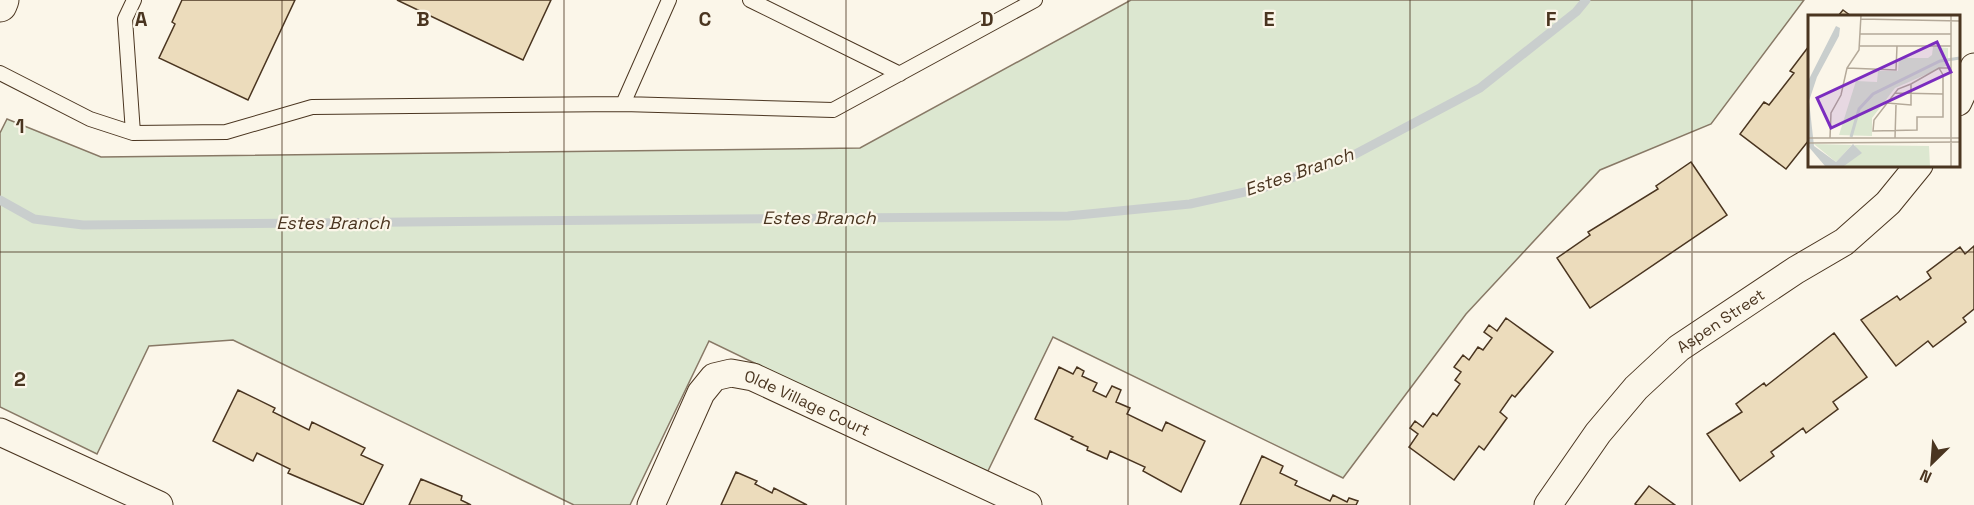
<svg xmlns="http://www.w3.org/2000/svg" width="1974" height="505" font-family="'Space Grotesk',sans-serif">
  <rect width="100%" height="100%" fill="#fbf6e9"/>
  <path fill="#dce7d0" stroke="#887966" stroke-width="1.5" d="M1131,0h673l-93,124 -111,46 -134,144 -123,164 -290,-141 -67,138 -277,-134 -79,164h-56l-341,-165 -84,6 -52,108 -97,-47v-274l7,-14 94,38 759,-9z"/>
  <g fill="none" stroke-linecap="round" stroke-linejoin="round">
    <path stroke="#c9cecd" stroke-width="9" d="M0,200l34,19 49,6 985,-9 122,-12 73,-16 85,-30 132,-70 96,-76 10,-12"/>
  </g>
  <path fill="#ecdcbc" stroke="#4a3520" stroke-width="1.5" d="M182,0h113l-47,100 -89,-42 16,-34 -3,-2z
    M397,0h154l-28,60z
    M1843,10l8,6h-13z
    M1809,46v94l-23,29 -46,-35 24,-32 5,3 25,-32 -4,-2z
    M1691,162l36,53 -137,93 -33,-50 33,-23 -2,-3 70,-43 -2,-3z
    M1974,246v63l-11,9 3,4 -33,25 -5,-6 -32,25 -35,-46 36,-24 3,4 31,-22 -4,-6 33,-25 5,7z
    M1506,318l47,34 -38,45 -3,-2 -12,17 7,6 -23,32 -5,-4 -25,34 -45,-33 9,-13 -8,-6 5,-7 8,6 10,-14 4,3 23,-32 -5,-4 6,-8 -7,-5 9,-12 6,5 9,-13 5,3 9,-12 -8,-6 5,-7 8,6z
    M1834,333l33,44 -34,25 5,7 -32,24 -3,-5 -32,24 3,4 -34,25 -33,-47 35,-22 -6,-8 28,-21 2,3z
    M1059,367l14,7 4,-7 7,4 -2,5 15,7 -4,8 13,6 6,-11 9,4 -5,12 14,6 -3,6 35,17 4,-9 39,19 -24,51 -38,-21 2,-4 -35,-16 -3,8 -20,-9 1,-3 -17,-8 2,-2 -38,-18z
    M238,390l37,18 -2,4 36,18 3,-8 53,26 -4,7 22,10 -20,40 -75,-32 2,-4 -33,-16 -4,8 -40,-20z
    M1262,456l21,10 -3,7 17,8 -2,4 35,16 3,-6 14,7 2,-4 9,3 -2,4h-116z
    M736,472l21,9 -2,3 17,9 2,-5 33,17h-86z
    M421,479l41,17 -1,4 10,5h-62z
    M1649,486l26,19h-38l-2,-1z"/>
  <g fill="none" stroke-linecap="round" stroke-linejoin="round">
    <g stroke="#4a3520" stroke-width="16">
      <path id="service" d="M750,0l150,74
        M0,73l90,46 43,14 93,-1 86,-25 311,-3 46,-104
        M623,104l210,6 202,-110
        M133,133l-8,-114 9,-19"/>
    </g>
    <g stroke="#4a3520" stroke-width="29">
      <g id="minor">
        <path d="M1958,102l16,-35"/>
        <path d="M0,432l159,73"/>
        <path id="s1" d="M651,505l50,-112 13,-16 17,-4 22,4 275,128"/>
        <path id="s2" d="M1548,505l50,-72 38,-45 43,-40 117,-78 48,-28 44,-39 31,-38"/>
      </g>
    </g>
    <g stroke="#4a3520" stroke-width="35">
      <path id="tertiary" d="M0,5l2,-5"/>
    </g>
    <use href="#service" stroke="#fbf6e9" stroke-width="14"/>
    <use href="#minor" stroke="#fbf6e9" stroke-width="27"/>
    <use href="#tertiary" stroke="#fbf6e9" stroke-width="33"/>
  </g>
  <path fill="none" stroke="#4a3520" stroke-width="1.5" stroke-opacity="0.55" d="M282,0v505M564,0v505M846,0v505M1128,0v505M1410,0v505M1692,0v505M0,252h1974"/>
  <g text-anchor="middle" stroke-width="4.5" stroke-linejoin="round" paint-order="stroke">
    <g font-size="16" fill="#4a3520" stroke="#fbf6e9">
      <text dy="6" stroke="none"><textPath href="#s2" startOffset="255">Aspen Street</textPath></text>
      <text dy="6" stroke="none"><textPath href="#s1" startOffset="243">Olde Village Court</textPath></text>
    </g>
    <g font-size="18" font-style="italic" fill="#4a3520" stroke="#fbf6e9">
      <text transform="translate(1299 172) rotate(-19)" y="6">Estes Branch</text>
      <text x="819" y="224">Estes Branch</text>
      <text x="333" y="229">Estes Branch</text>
    </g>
  </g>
  <g transform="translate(1808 15)">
    <rect width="152" height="152" fill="#fbf6e9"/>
    <path d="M125,32l15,1v17l-53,23 -23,30v18l-33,-1 17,-54 21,1 1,-11h20l1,-13h29l4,-3zM6,129l38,1 -16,17zM47,130l74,1 1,20h-86z" fill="#dce7d0"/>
    <path d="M28,11l4,2 -1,8 -22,41 -8,24 5,45 22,16 17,-18 9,9 -18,13h-19l-17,-20v-65z" fill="#c9cecd"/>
    <path fill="none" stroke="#c9cecd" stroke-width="3" d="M43,122l8,-28 14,-15 67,-33 20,-3"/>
    <path fill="none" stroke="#b4a999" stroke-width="1.5" d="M53,4l99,2M52,19h91M52,31h91M39,53l49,2 1,-24M103,69l-13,5 -24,31 -1,11 44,-1v-13h26v-42l-4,-7M87,78l48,1M79,88l24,2v-21l28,-16h12M0,123h152M22,123l1,-25 10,-18 6,-27 12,-18 2,-35M87,123l1,-33M0,128l152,-1M143,151v-151"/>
    <path fill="#7b2cbf" fill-opacity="0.15" stroke="#7b2cbf" stroke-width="3" d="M129,27l14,30 -120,56 -14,-30z"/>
    <rect width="152" height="152" fill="none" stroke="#4a3520" stroke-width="3"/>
  </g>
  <g font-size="20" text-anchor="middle" font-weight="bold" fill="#4a3520" stroke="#fbf6e9" stroke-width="4.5" stroke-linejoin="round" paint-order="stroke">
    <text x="141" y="26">A</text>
    <text x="423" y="26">B</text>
    <text x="705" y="26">C</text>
    <text x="987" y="26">D</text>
    <text x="1269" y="26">E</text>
    <text x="1551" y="26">F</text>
    <text x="20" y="133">1</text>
    <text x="20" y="386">2</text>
  </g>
  <g transform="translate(1932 463) rotate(205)" stroke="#fbf6e9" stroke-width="4.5" paint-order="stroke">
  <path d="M0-4.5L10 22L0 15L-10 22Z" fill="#4a3520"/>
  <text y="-9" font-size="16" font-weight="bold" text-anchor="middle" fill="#4a3520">N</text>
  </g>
</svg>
